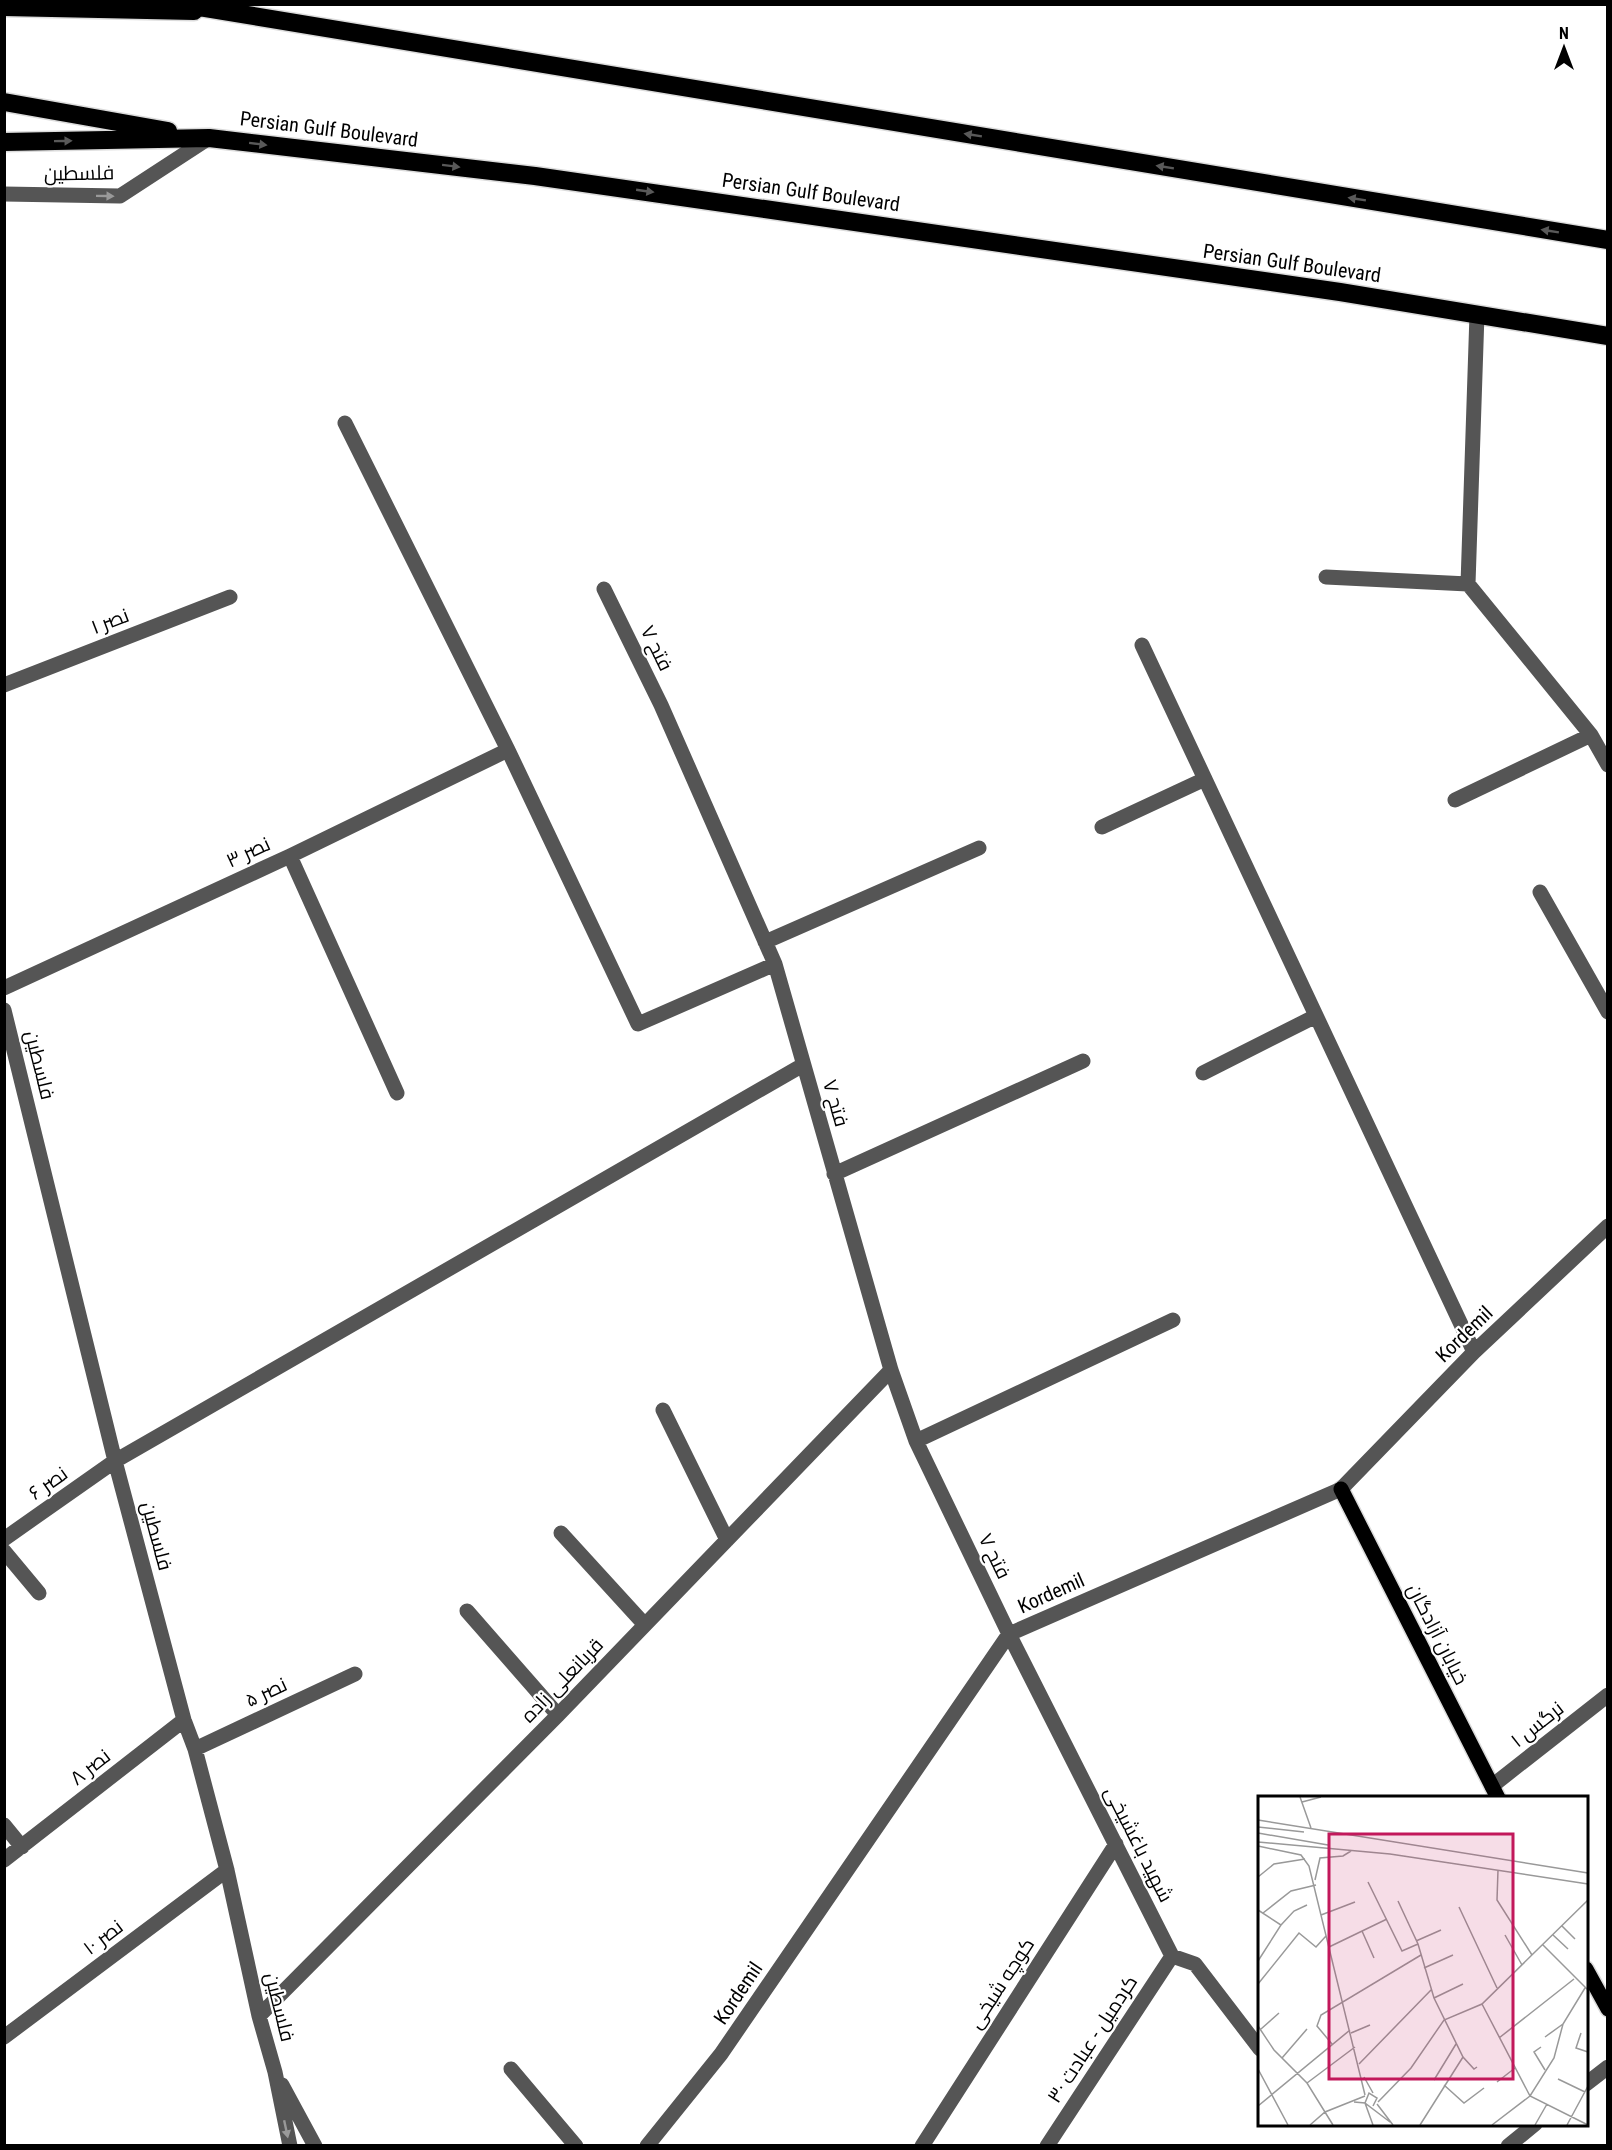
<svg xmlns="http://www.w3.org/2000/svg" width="1612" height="2150" font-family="'Roboto Condensed',Cairo,sans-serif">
  <rect width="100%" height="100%" fill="#fff"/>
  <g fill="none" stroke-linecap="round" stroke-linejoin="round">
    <g stroke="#dbdbdb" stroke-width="18">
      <path id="major" d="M1341,1489l157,309
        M1586,1969l22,40"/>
    </g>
    <g stroke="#dbdbdb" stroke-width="21">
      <path id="highway" d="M181,4l1427,236
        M4,7l190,4
        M4,102l164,29
        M4,142l205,-4 326,38 805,116 268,44"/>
    </g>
    <path stroke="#555" stroke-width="15" d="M4,194l116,2 89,-58
      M1477,314l-9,270 123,151 17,30
      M345,423l163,327 130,274 137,-60
      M1326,577l142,7
      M604,589l57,116 114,259 116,406 25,71 93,193 163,322 23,8 65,85
      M1142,645l332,707
      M4,685l226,-88
      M1455,800l136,-65
      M1102,827l103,-48
      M290,856l107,237
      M1540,892l68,120
      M765,942l214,-94
      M4,988l286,-132 218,-106
      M4,1010l111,451 69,259 11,29 32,121 32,146 16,56 15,74
      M1203,1073l113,-57
      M834,1174l249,-113
      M663,1410l64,130
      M916,1441l257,-121
      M561,1533l84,92
      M4,1539l111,-78 688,-396
      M4,1551l35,42
      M467,1611l91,104
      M195,1749l160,-75
      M1492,1786l116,-91
      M4,1825l18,22
      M4,1860l180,-140
      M259,2016l299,-301 333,-345
      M4,2037l223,-167
      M511,2069l65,77
      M1586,2084l22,-17
      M282,2085l33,61
      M647,2146l74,-92 288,-420 332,-145 133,-137 134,-126
      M922,2146l194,-302
      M1047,2146l125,-190
      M1508,2146l27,-22"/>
    <use href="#major" stroke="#000" stroke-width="15"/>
    <use href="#highway" stroke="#000" stroke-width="18"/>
  </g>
  <defs><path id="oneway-solid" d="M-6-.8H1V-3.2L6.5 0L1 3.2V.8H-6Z" transform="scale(1.5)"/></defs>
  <g fill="#595959">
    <use href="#oneway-solid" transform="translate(973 135) rotate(-171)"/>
    <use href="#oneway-solid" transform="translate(63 141) rotate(-1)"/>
    <use href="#oneway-solid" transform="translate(258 144) rotate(7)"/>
    <use href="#oneway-solid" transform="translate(451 166) rotate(7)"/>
    <use href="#oneway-solid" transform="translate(1165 167) rotate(-171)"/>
    <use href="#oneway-solid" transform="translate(645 191) rotate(8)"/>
    <use href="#oneway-solid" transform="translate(1357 199) rotate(-171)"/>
    <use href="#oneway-solid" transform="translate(1550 231) rotate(-171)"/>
  </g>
  <g fill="#999">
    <use href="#oneway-solid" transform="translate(105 196) rotate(1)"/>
    <use href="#oneway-solid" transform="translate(286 2129) rotate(78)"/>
  </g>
  <g text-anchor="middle" stroke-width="4.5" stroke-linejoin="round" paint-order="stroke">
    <g font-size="20" fill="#000" stroke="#fff">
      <text transform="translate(329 129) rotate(7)" y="7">Persian Gulf Boulevard</text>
      <text transform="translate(79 173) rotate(-1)" y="7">فلسطین</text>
      <text transform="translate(811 192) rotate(8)" y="7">Persian Gulf Boulevard</text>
      <text transform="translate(1292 263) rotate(8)" y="7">Persian Gulf Boulevard</text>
      <text transform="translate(110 621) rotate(-21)" y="7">نصر ۱</text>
      <text transform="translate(657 648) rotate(64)" y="7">فتح ۷</text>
      <text transform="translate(248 852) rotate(-25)" y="7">نصر ۳</text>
      <text transform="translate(40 1065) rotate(76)" y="7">فلسطین</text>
      <text transform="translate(836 1103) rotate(74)" y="7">فتح ۷</text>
      <text transform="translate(1464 1334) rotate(-44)" y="7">Kordemil</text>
      <text transform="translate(48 1483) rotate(-35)" y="7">نصر ۶</text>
      <text transform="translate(157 1536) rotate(75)" y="7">فلسطین</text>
      <text transform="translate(995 1556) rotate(64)" y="7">فتح ۷</text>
      <text transform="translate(1051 1593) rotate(-24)" y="7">Kordemil</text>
      <text transform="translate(1438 1634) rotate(63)" y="7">خیابان آزادگان</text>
      <text transform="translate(562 1680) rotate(-46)" y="7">قربانعلی زاده</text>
      <text transform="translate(266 1692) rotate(-25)" y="7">نصر ۵</text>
      <text transform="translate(1537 1724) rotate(-38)" y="7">نرگس ۱</text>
      <text transform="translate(90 1767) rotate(-38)" y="7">نصر ۸</text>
      <text transform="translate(1139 1844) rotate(63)" y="7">شهید باغشیخی</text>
      <text transform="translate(103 1937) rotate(-37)" y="7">نصر ۱۰</text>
      <text transform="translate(1001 1983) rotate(-57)" y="7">کوچه شیخی</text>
      <text transform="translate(738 1993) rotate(-56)" y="7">Kordemil</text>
      <text transform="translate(280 2007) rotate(76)" y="7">فلسطین</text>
      <text transform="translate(1092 2039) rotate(-57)" y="7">کردمیل - عبادت ۳۰</text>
    </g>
  </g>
  <g transform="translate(1258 1796)">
    <rect width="330" height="330" fill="#fff"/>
    <path fill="none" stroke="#999" stroke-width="1.5" d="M42,1l11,31M44,6l19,-5M0,24l330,53M0,31l46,5M0,37l70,12M0,46l132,12 198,30M0,50l43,9 8,11 56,229M240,74l-1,30 35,55M0,81l16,-13 31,-5M57,84l5,-22 23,-2 8,-5M110,86l34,69 16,-7M140,105l20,43 16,54 29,59 11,12 3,-2M201,111l38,81M0,114l23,15 -23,36M5,117l28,-22 25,-6M63,119l34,-13M23,129l13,-14 13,-6M304,130l13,13M104,135l12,27M247,139l17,30M295,139l15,14M158,145l25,-11M285,149l45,45M71,151l58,-28M166,172l29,-13M0,188l41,-51 17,14 10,-11M176,202l29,-14M224,208l48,92 58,29M0,230l16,24 33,33 26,42M3,233l18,-16M93,237l19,-8M323,237l-5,15 12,4M287,241l18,-13M241,242l75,-59M74,248l-15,-18 4,-11 100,-60M283,251l-7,5 11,18M24,262l25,-29M101,268l72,-74M0,273l30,56M106,281l9,16M300,283l27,13M176,284l22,-36M239,286l18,-14M49,287l48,-36M186,289l20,18 20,-15M96,306l11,1 8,22M120,306l33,-34 33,-48 38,-16 106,-104M119,308l16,21M0,310l92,-76M115,310l4,-8 -8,-5 -4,10 25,19M52,329l15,-13 40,-16M162,329l43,-68M234,329l38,-29 24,-38 9,-34 22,-36M277,329l12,-21M309,329l21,-39"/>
    <path fill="#c2185b" fill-opacity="0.15" stroke="#c2185b" stroke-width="3" d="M71,38h184v245h-184z"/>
    <rect width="330" height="330" fill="none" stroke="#000" stroke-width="3"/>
  </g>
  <rect width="1612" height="2150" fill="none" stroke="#000000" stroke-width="12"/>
  <g transform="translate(1564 48)" stroke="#ffffff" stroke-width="4.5" paint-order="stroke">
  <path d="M0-4.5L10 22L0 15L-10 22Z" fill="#000000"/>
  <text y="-9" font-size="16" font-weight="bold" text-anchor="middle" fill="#000000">N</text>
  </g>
</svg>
